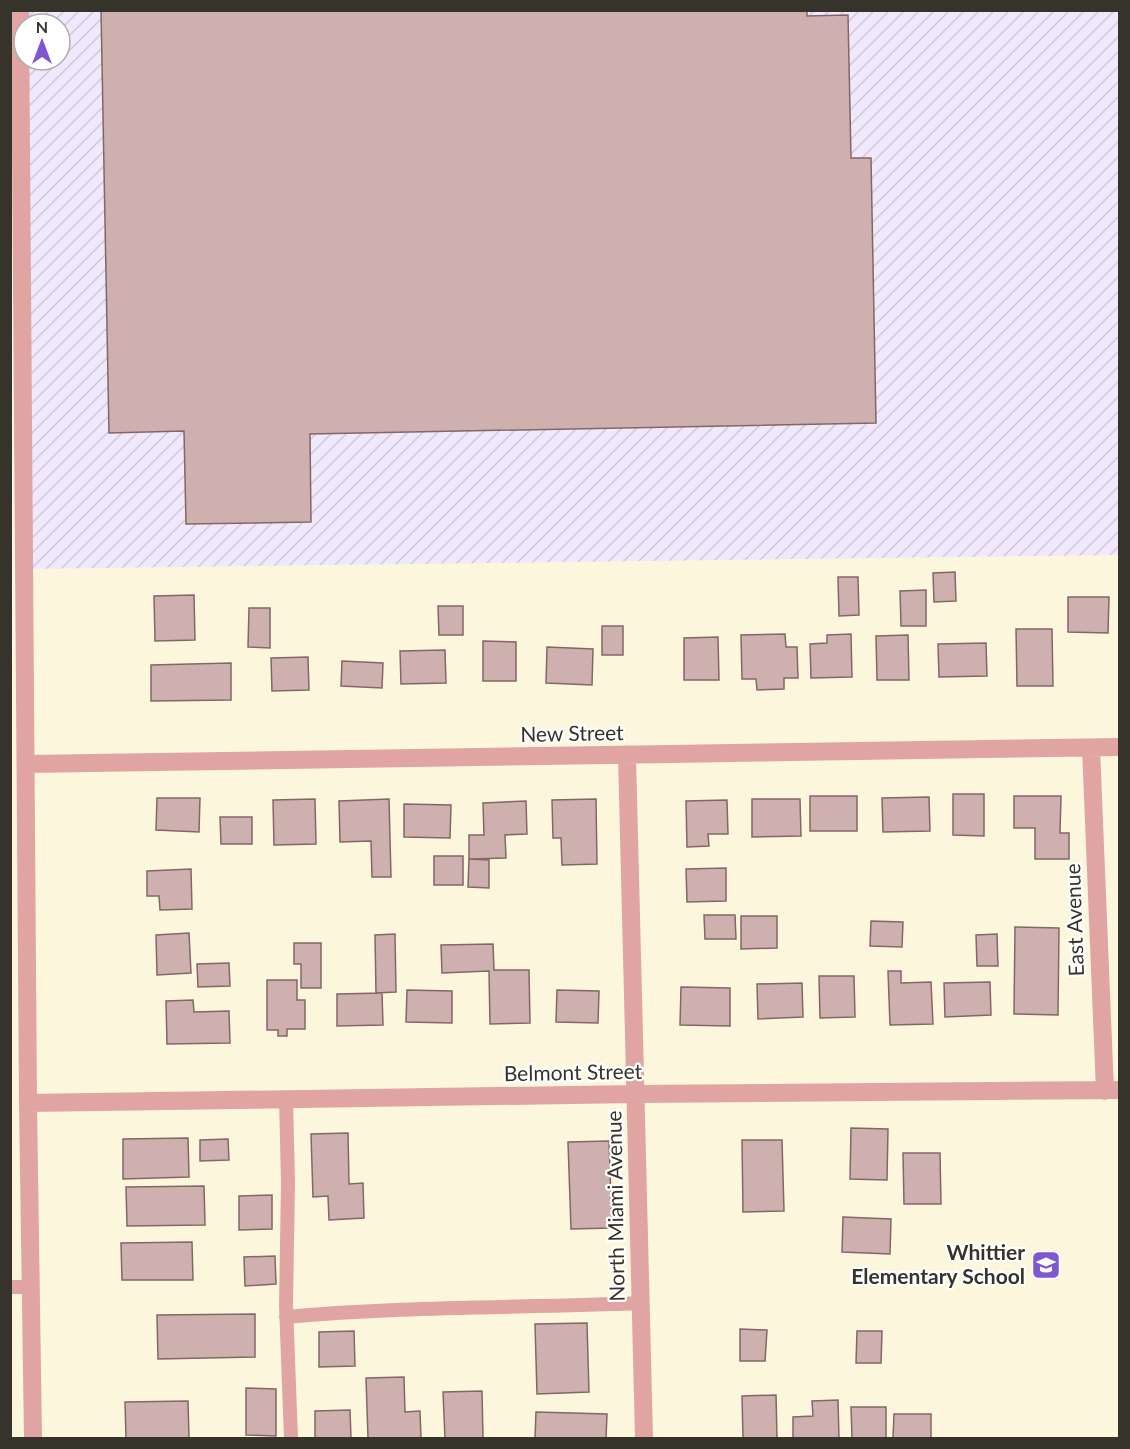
<svg xmlns="http://www.w3.org/2000/svg" width="1130" height="1449" font-family="Lato,sans-serif">
  <defs>
    <pattern id="industrial-furrows" width="10" height="10" patternUnits="userSpaceOnUse" patternTransform="scale(1.5)"><rect width="10" height="10" fill="#f0e8fd"/><path d="M-1 1l2-2M0 10L10 0M9 11l2-2" fill="none" stroke="#cec8d9"/></pattern>
  </defs>
  <rect width="100%" height="100%" fill="#fcf7dc"/>
  <path fill="url(#industrial-furrows)" fill-rule="evenodd" d="M20,11h1099v544l-1095,14zM24,24h36v36h-36z"/>
  <path fill="#ceb0ae" stroke="#836766" stroke-width="1.5" d="M101,10h706v6l41,-1 3,143h20l5,265 -566,11 1,88 -125,2 -2,-93 -75,2z
    M955,572l1,29 -22,1 -1,-29z
    M838,577h20l1,38 -20,1z
    M926,590v36h-25l-1,-35z
    M194,595l1,45 -40,1 -1,-45z
    M1068,597h41l-1,36 -40,-1z
    M438,606h25v29h-24z
    M249,608h21v40l-22,-1z
    M602,626h21v29h-21z
    M1016,629h36l1,57h-36z
    M785,634l1,13h11l1,31h-14v11l-27,1 -1,-11h-14l-1,-44z
    M851,634l1,43 -41,1 -1,-34 17,-1v-8z
    M908,635l1,45h-32l-1,-44z
    M718,637l1,43h-35v-42z
    M483,641l33,1v39h-33z
    M986,643l1,33 -48,1 -1,-33z
    M547,647l46,2 -1,36 -46,-2z
    M445,650l1,33 -45,1 -1,-33z
    M308,657l1,33 -37,1 -1,-33z
    M342,661l41,2 -1,25 -41,-2z
    M231,663v37l-80,1v-36z
    M953,794h31v42l-31,-1z
    M810,796h47v35h-47z
    M1014,796h47l-1,37h9v26h-34v-31h-21z
    M929,797l1,34 -47,1 -1,-34z
    M157,798h43l-1,34 -43,-2z
    M315,799l1,45 -42,1 -1,-45z
    M389,799l2,78h-19l-1,-36 -31,1 -1,-41z
    M596,799l1,65 -35,1 -1,-27h-8l-1,-38z
    M752,799h48l1,37 -49,1z
    M727,800l1,34h-20l1,12 -22,1 -1,-46z
    M526,801l1,33 -22,1 1,23 -37,1v-24h15l-1,-32z
    M404,804l47,1 -1,33 -46,-1z
    M220,817h32v27h-31z
    M434,856h29v29h-29z
    M469,859l20,1v28l-21,-1z
    M726,868v33l-39,1 -1,-33z
    M191,869l1,40 -32,1 -1,-14h-12v-25z
    M704,915h31l1,24h-31z
    M741,916h36v32l-36,1z
    M871,921l32,1 -1,25 -32,-1z
    M1015,927l44,1 -1,87 -44,-1z
    M189,933l2,40 -34,2 -1,-40z
    M395,934l1,58 -20,1 -1,-58z
    M997,934l1,32h-21l-1,-31z
    M294,943h27v45h-20v-24h-7z
    M493,944l1,26h35l1,53 -40,1 -1,-53 -47,2 -1,-28z
    M229,963l1,23 -32,1 -1,-23z
    M888,971h13v12l30,-1 2,42 -43,1z
    M819,976h35l1,41 -35,1z
    M267,980h30v20h8v29h-18v7h-9v-6h-11z
    M990,982l1,33 -46,2 -1,-34z
    M802,983l1,34 -45,2 -1,-35z
    M681,987l49,1v38l-50,-1z
    M407,990l45,1v32l-46,-1z
    M557,990l42,1 -1,32 -42,-1z
    M382,993l1,32 -46,1v-32z
    M193,1000l1,12 35,-1 1,32 -63,1 -1,-43z
    M851,1128l37,1 -1,51 -37,-1z
    M348,1133l1,51 14,-1 1,35 -35,2 -1,-24 -15,1 -2,-63z
    M188,1138l1,39 -66,2v-40z
    M228,1139l1,21 -29,1v-21z
    M742,1140h40l2,71 -41,1z
    M609,1141l3,87 -41,1 -3,-87z
    M903,1153h37l1,51h-37z
    M204,1186l1,39 -78,1 -1,-39z
    M272,1195v34l-33,1v-34z
    M843,1217l48,2 -1,35 -48,-2z
    M192,1242l1,38h-71l-1,-37z
    M275,1256l1,28 -31,2 -1,-29z
    M255,1314v43l-97,2 -1,-44z
    M587,1323l2,69 -52,2 -2,-70z
    M740,1329l27,1 -2,31h-25z
    M354,1331l1,35 -36,1v-35z
    M857,1331h25l-1,32h-25z
    M404,1377l1,35 15,-1 1,27h-53l-2,-60z
    M246,1388l30,1v47l-30,-1z
    M482,1391l1,47h-38l-2,-46z
    M776,1395l1,43h-34l-1,-42z
    M838,1400l1,38h-46v-21l20,-1 -1,-15z
    M188,1401l1,37h-63l-1,-36z
    M851,1407h35v31h-34z
    M350,1410l1,28h-36v-27z
    M536,1412l71,2 -1,24h-71z
    M894,1414h37v24h-38z"/>
  <g fill="none" stroke-linecap="round" stroke-linejoin="round">
    <path stroke="#e0a5a3" stroke-width="14" d="M286,1099l2,84 -2,122 5,133
      M10,1287h21
      M286,1317c118,-11 236,-9 355,-14"/>
    <path stroke="#e0a5a3" stroke-width="18" d="M20,10l8,1093 5,335
      M1091,748l14,343
      M627,755l17,683
      M26,764l1094,-17
      M28,1103l608,-9 484,-4"/>
  </g>
  <defs>
    <g id="school-square" transform="scale(1.5)"><rect x="-9" y="-9" width="18" height="18" rx="4" fill="#7f57d1" stroke="#fff"/><path d="M0-5L7-2L0 1L-7-2ZM-4 1L0 2.5L4 1V4Q0 6-4 4Z" fill="#fff"/></g>
  </defs>
  <g fill-rule="evenodd">
    <use href="#school-square" x="1046" y="1265"/>
  </g>
  <g text-anchor="middle" stroke-width="4.5" stroke-linejoin="round" paint-order="stroke">
    <g font-size="21" fill="#36342a" stroke="#fff">
      <text transform="translate(572 734) rotate(-1)" y="7">New Street</text>
      <text transform="translate(1075 920) rotate(-92)" y="7">East Avenue</text>
      <text transform="translate(573 1073) rotate(-1)" y="7">Belmont Street</text>
      <text transform="translate(616 1206) rotate(-91)" y="7">North Miami Avenue</text>
    </g>
    <g font-size="21" font-weight="bold" fill="#36342a" stroke="#fff" text-anchor="end">
      <text x="1025" y="1260">Whittier<tspan x="1025" dy="24">Elementary School</tspan></text>
    </g>
  </g>
  <rect width="1130" height="1449" fill="none" stroke="#36342a" stroke-width="24"/>
  <g transform="translate(42 42)"><circle r="28" fill="#ffffff" stroke="#afaeaa" stroke-width="1.5"/>
  <path d="M0-4.5L10 22L0 15L-10 22Z" fill="#7f57d1"/>
  <text y="-9" font-size="16" font-weight="bold" text-anchor="middle" fill="#36342a">N</text>
  </g>
</svg>
